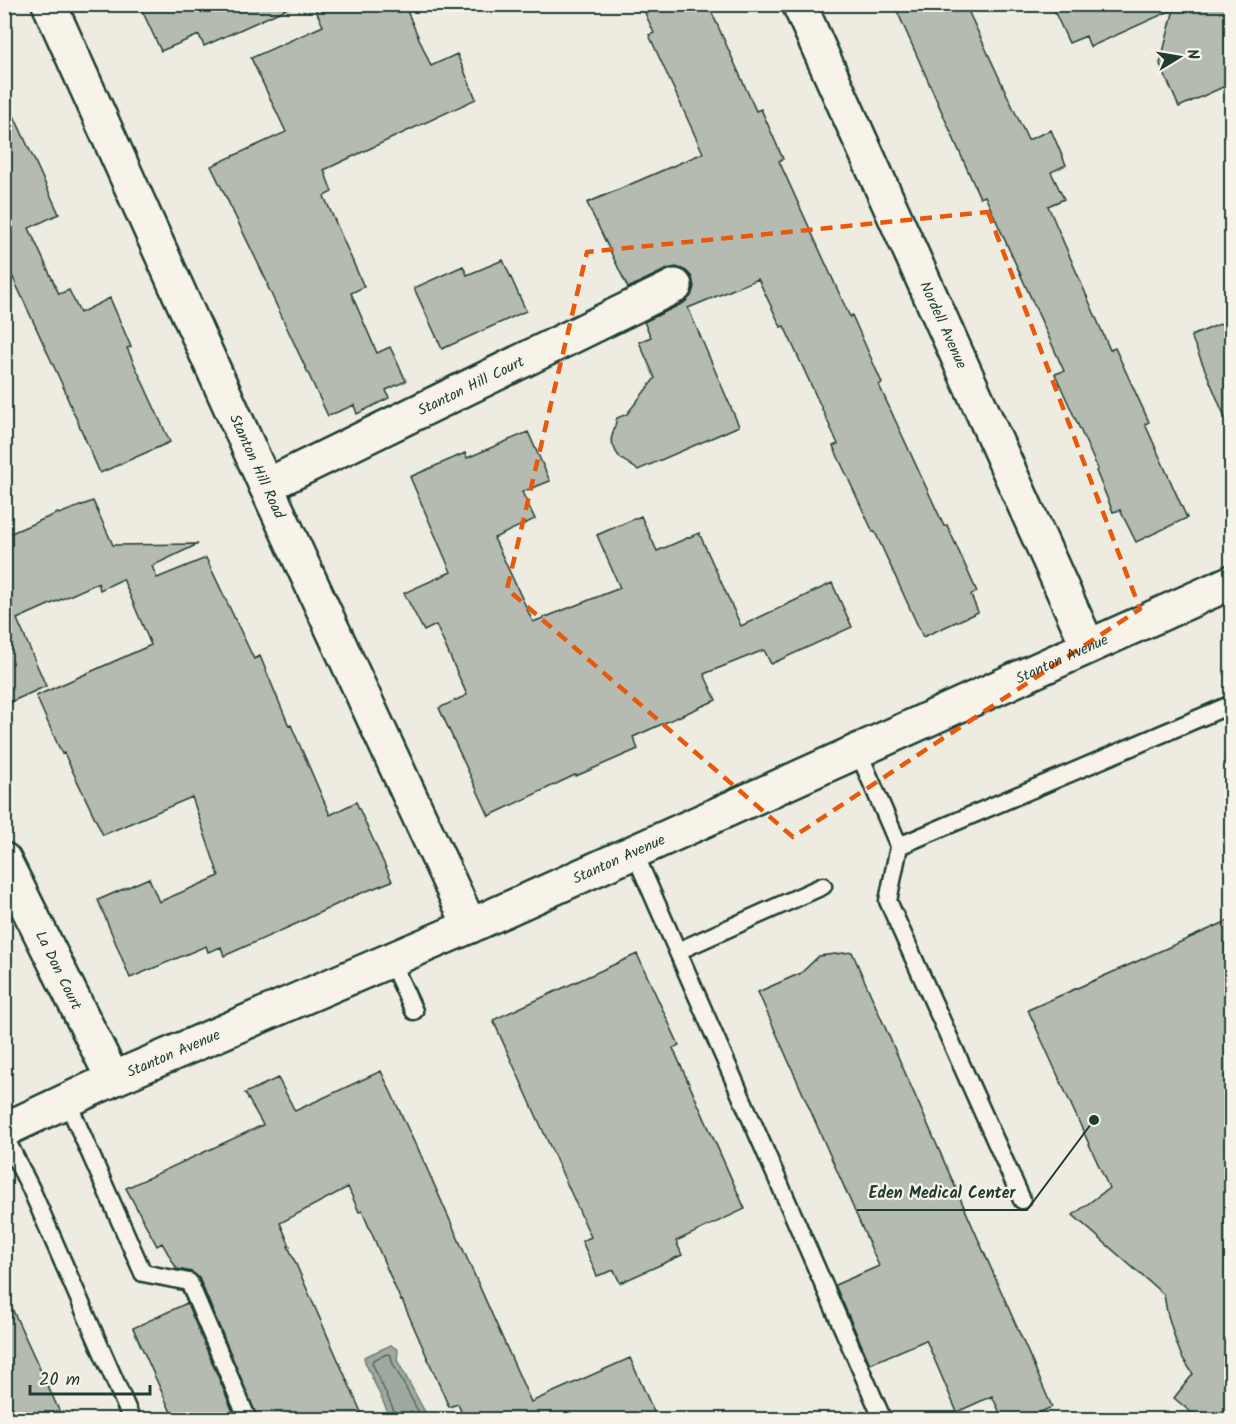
<svg xmlns="http://www.w3.org/2000/svg" width="1236" height="1424" font-family="Kalam,sans-serif">
  <rect width="100%" height="100%" fill="#eeece1"/>
  <filter id="ink" filterUnits="userSpaceOnUse"><feTurbulence type="fractalNoise" baseFrequency=".0167" numOctaves="2"/><feDisplacementMap in="SourceGraphic" scale="12" xChannelSelector="R" yChannelSelector="G"/><feConvolveMatrix kernelMatrix="1 2 1 2 8 2 1 2 1" color-interpolation-filters="sRGB"/></filter>
  <g filter="url(#ink)">
    <path fill="#9fa99f" stroke="#6c7e74" stroke-width="1.5" d="M391,1345l7,5 -1,10 28,52 1,5 -6,2h-29l-26,-57 -1,-5z"/>
    <g fill="none" stroke-linecap="round" stroke-linejoin="round">
      <path stroke="#52685f" stroke-width="1.5" d="M396,1420v-5l-24,-52 1,-3 14,-6 4,1 1,7 27,51v7"/>
    </g>
    <path fill="#b5bbb0" stroke="#1f3d34" stroke-width="1.5" d="M139,4h158l-93,42 -5,-11 -38,16z
      M313,4h91l27,62 26,-12 19,45 -152,71 8,22 -8,4 40,91 -13,6 26,60 13,-6 16,34 -20,9 3,8 -32,16 -3,-9 -26,11 -61,-131 1,-1 -57,-118 75,-34 -35,-74 72,-32z
      M641,4h67l48,107 5,-2 22,50 -4,2 71,156 2,-2 30,68 -3,2 65,141 3,-1 30,67 -6,3 7,17 -55,25 -48,-105h-2l-40,-86 5,-2 -54,-118 -3,1 -23,-48 -70,29 51,118 -101,44 -18,-12 -4,-6 -5,-12 6,-22 10,-4 28,-36 -16,-36 12,-5 -7,-15 40,-19 7,-7 3,-9 -2,-10 -6,-6 -10,-4 -9,2 -39,19 -41,-85 116,-50 -54,-118 5,-2z
      M894,4h71l63,136 23,-10 15,35 -15,7 13,27 -16,7 62,144 5,-2 34,74 -4,2 42,94 -51,24 -16,-32 -7,2 -17,-41 2,-2 -43,-95 9,-3 -79,-175 -5,2z
      M1051,4h181v79l-53,24 -19,-43 14,-55 -84,38 -4,-11 -17,7z
      M4,94l55,120 -30,14 30,66 10,-4 11,23 30,-15 21,49 -4,1 43,94 -70,31 -34,-78h1l-63,-137z
      M503,260l23,51 -84,38 -28,-61 49,-22 4,9z
      M1232,319v113h-1l-40,-96z
      M528,432l22,49 -28,11 13,27 -41,19 39,84 87,-34 -23,-53 44,-19 16,35 42,-18 42,93 91,-43 20,44 -81,37 -7,-14 -60,24 12,26 -83,37 5,12 -62,27 -1,-1 -86,41 -50,-108 28,-13 -31,-70 -12,6 -20,-38 47,-21 -41,-95 55,-24 2,5z
      M93,501l20,44 85,-1 -46,22 5,12 49,-20 48,101 6,-3 29,70 2,-1 39,90 26,-13 36,79 -38,15 -56,27 -74,33 -3,-9 -13,5 -2,-6 -76,32 -32,-78 51,-22 10,24 60,-26 -27,-79 -89,38 -39,-82 -2,1 -26,-58 115,-51 -28,-66 -23,11 -2,-7 -81,36 29,67 -42,19v-169l54,-23 1,1z
      M1232,919v500h-33l-25,-21 19,-24 -11,-17 -6,-15 -9,-30 -3,-17 -91,-80 36,-27 -81,-178z
      M852,952l200,455 -27,12h-22l-11,-23 -35,16 -31,-72 -56,24 -35,-79 44,-19 -121,-274 43,-19 18,-17z
      M637,954l42,91 -6,3 72,161 -69,32 6,14 -62,28 -6,-13 -17,6 -15,-35 9,-4 -98,-217z
      M381,1071l34,73h1l115,258 99,-44 27,61h-193l-6,-15 -9,3 -47,-107 -1,1 -39,-90 -3,1 -11,-25 -68,36 10,23h-2l76,173h-106l-59,-141 -7,-6 -15,-3 -15,-26 -5,3 -31,-58 137,-63 -18,-32 33,-15 17,33z
      M4,1291l59,128h-59z
      M187,1303l49,116h-62l-41,-91z"/>
    <g fill="none" stroke-linecap="round" stroke-linejoin="round">
      <g stroke="#1f3d34" stroke-width="21">
        <path id="service" d="M858,751l41,95 333,-142
          M899,846l-11,55 134,299
          M634,852l249,568
          M678,951l145,-65
          M391,961l23,50
          M67,1101l76,172 46,9 59,138
          M4,1135l27,54 101,231"/>
      </g>
      <g stroke="#1f3d34" stroke-width="38">
        <g id="minor">
          <path id="s1" d="M49,4l217,482 204,440"/>
          <path id="s2" d="M799,4l289,642"/>
          <path id="s3" d="M266,486l409,-200"/>
          <path id="s4" d="M4,860l109,219"/>
        </g>
      </g>
      <g stroke="#1f3d34" stroke-width="38">
        <g id="tertiary">
          <path id="s5" d="M4,1130l109,-51 357,-153 762,-344"/>
        </g>
      </g>
      <use href="#service" stroke="#f7f3e8" stroke-width="16"/>
      <use href="#minor" stroke="#f7f3e8" stroke-width="33"/>
      <use href="#tertiary" stroke="#f7f3e8" stroke-width="33"/>
    </g>
  </g>
  <path fill="none" stroke="#e8590c" stroke-width="4.5" stroke-dasharray="12 8" stroke-linejoin="round" d="M988,212l152,397 -347,228 -286,-248 80,-337z"/>
  <g text-anchor="middle" stroke-width="4.5" stroke-linejoin="round" paint-order="stroke">
    <g font-size="15" fill="#1f3d34" stroke="#f7f3e8">
      <text dy="5" stroke="none"><textPath href="#s2" startOffset="352">Nordell Avenue</textPath></text>
      <text dy="5" stroke="none"><textPath href="#s3" startOffset="228">Stanton Hill Court</textPath></text>
      <text dy="5" stroke="none"><textPath href="#s1" startOffset="507">Stanton Hill Road</textPath></text>
      <text dy="5" stroke="none"><textPath href="#s5" startOffset="1158">Stanton Avenue</textPath></text>
      <text dy="5" stroke="none"><textPath href="#s5" startOffset="672">Stanton Avenue</textPath></text>
      <text dy="5" stroke="none"><textPath href="#s4" startOffset="123">La Don Court</textPath></text>
      <text dy="5" stroke="none"><textPath href="#s5" startOffset="186">Stanton Avenue</textPath></text>
    </g>
  </g>
  <path fill="none" stroke="#1f3d34" stroke-width="2" d="M1094 1120L1027 1210H857"/>
  <circle fill="#1f3d34" stroke="#f7f3e8" stroke-width="2" cx="1094" cy="1120" r="6"/>
  <g font-size="16" text-anchor="middle" font-weight="bold" fill="#1f3d34" stroke="#f7f3e8" stroke-width="4.5" stroke-linejoin="round" paint-order="stroke">
    <text x="942" y="1198">Eden Medical Center</text>
  </g>
  <rect width="1236" height="1424" fill="none" stroke="#f7f3e8" stroke-width="24"/>
  <rect x="12" y="12" width="1212" height="1400" fill="none" stroke="#1f3d34" stroke-width="2" filter="url(#ink)"/>
  <g transform="translate(1179 57) rotate(79)" stroke="#f7f3e8" stroke-width="4.5" paint-order="stroke">
  <path d="M0-4.5L10 22L0 15L-10 22Z" fill="#1f3d34"/>
  <text y="-9" font-size="16" font-weight="bold" text-anchor="middle" fill="#1f3d34">N</text>
  </g>
  <path d="M30 1385v9h120v-9" fill="none" stroke="#1f3d34" stroke-width="3"/>
  <text x="39" y="1385" font-size="18" fill="#1f3d34" stroke="#f7f3e8" stroke-width="4.5" paint-order="stroke">20 m</text>
</svg>
